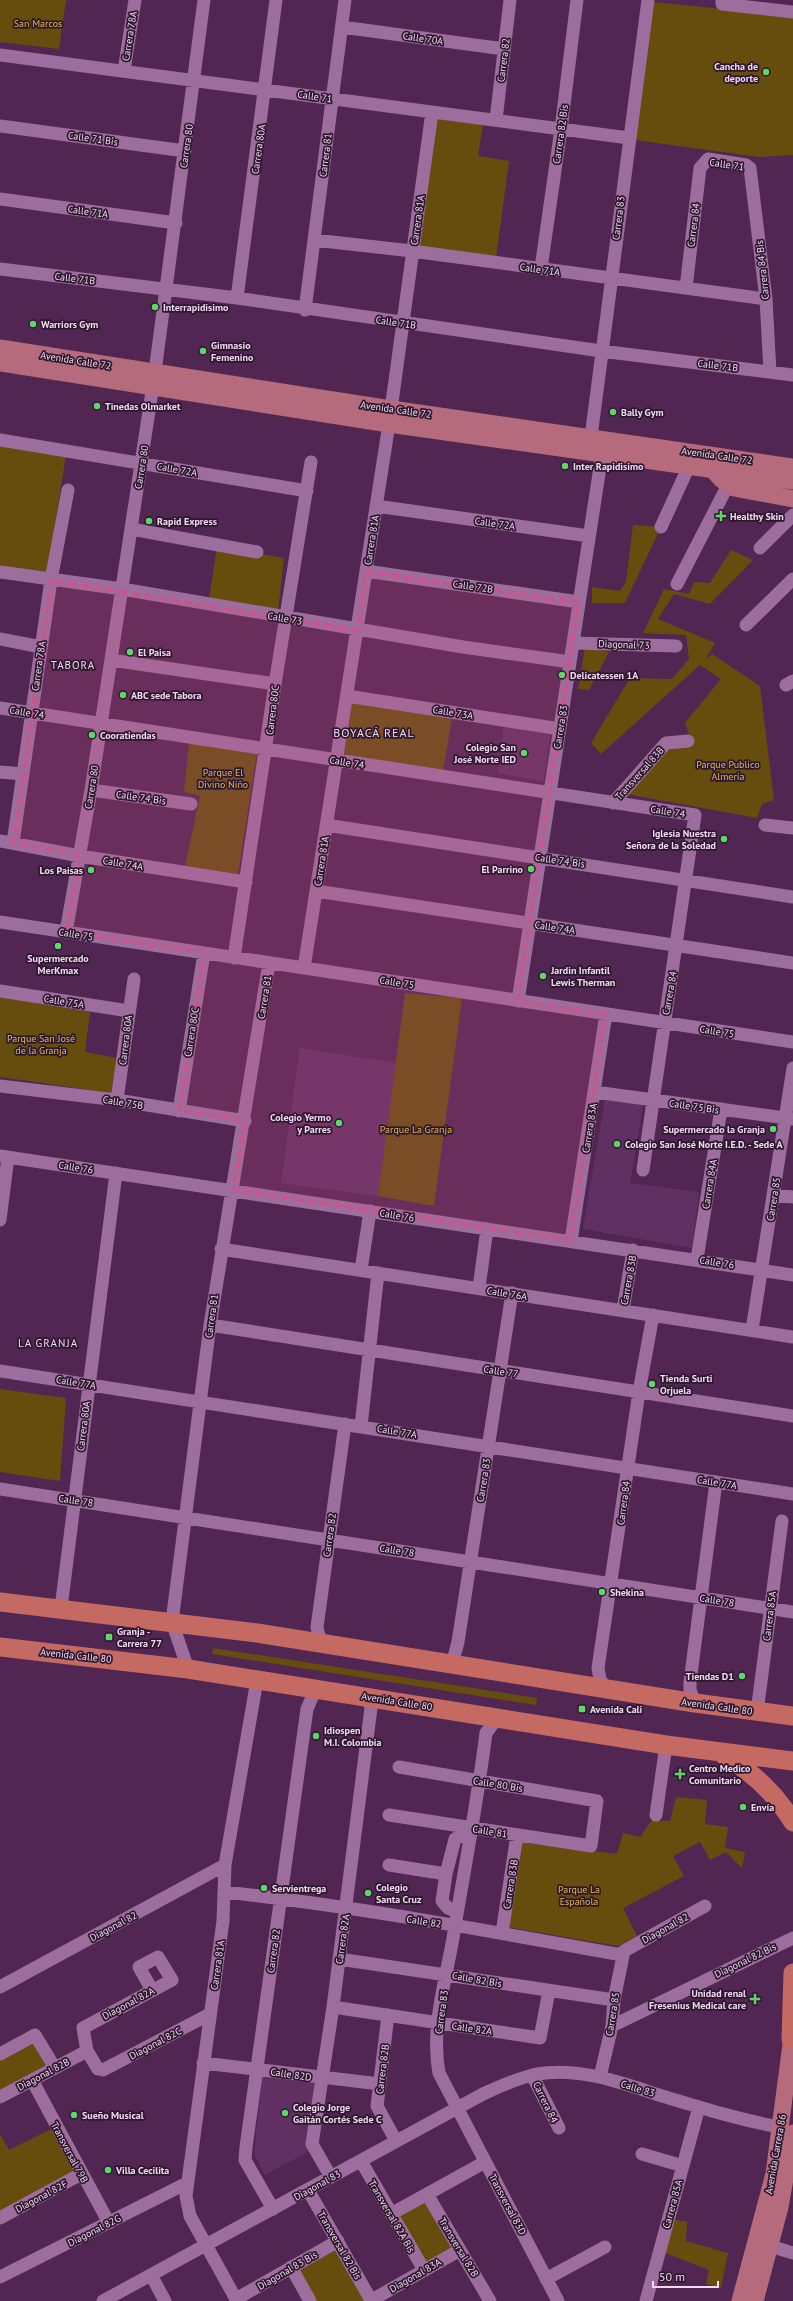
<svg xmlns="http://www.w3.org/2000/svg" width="793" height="2301" font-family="'PT Sans',sans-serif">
  <rect width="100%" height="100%" fill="#512653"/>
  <path fill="#603062" d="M504,725l46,7 -6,50 -46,-9z
    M300,1048l96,15 -18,133 -97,-13z
    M605,1098l38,7 -13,78 69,9 -7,56 -109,-19z
    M262,2076l55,5 -7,70 -45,24 -11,-21z"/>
  <path fill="#664d0e" d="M0,0h66l-7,49 -59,-7z
    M653,2l140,14v139l-34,2 -124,-17z
    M433,118l50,6 -5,32 31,5 -13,97 -80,-10z
    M0,444l66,11 -19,120 -47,-8z
    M633,525l28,2 -36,76h-33v-16l28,4 6,-9z
    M217,546l67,12 -6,53 -69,-10z
    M731,550l22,10 -43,44 -36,-10 -16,25 57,24 -10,17 7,-6 48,32 14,114 -12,4 -5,14 -130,-24 40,-46 26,-2 -8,-23 36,-44 -21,-14 -99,89 -10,-11 39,-65 42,1 17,-20 -3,-24 -43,-2 21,-44 25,5 5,-12 16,1z
    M585,648l24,4 -20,38 -11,-1z
    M352,703l100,15 -9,53 -99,-14z
    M189,743l68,10 -19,121 -53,-8 15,-70 -16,-4z
    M405,993l57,5 -28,208 -56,-10z
    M0,997l90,15 -5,40 32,6 -6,35 -111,-16z
    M0,1389l66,9 -6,83 -60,-9z
    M213,1648l324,50 -1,7 -324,-51z
    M676,1797l31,3 -2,24 23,3 -3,21 20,4 -3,16 -16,-16 -16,8 -10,-18 -27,14 11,20 -61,32 14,28 -19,10 -112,-19 15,-85 96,12 6,-21 17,4 12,-17 18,1z
    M35,2040l15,25 -50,27v-33z
    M53,2128l23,43 -76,42v-79l9,16z
    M427,2194l33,56 -36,20 -33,-56z
    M667,2218l20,4 -1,19 42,12 -7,35 -15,-4 3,-14 -49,-19z
    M338,2241l32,60h-60l-19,-34z"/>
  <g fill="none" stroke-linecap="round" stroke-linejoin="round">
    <path stroke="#9d6d9e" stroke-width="13" d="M722,0v4l71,8
      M342,27l162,22
      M0,55l629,83
      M124,71l11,-71
      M496,120l14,-120
      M0,126l185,25
      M0,199l176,24
      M314,240l98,11 354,48
      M541,268l20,-139 16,-129
      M0,269l237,29 364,53 192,24
      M686,288l14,-120 8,-9 38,6 4,3 1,8 15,123 4,73
      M237,298l39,-298
      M305,310l40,-310
      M591,437l57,-437
      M0,440l307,51
      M376,506l213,30
      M661,527l28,-61
      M131,529l126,23
      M760,548l33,-33
      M366,571l213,31
      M0,572l122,17 341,58 107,15
      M677,584l51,-99
      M746,625l47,-46
      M0,639l41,8
      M573,643l103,3
      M111,660l164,24
      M786,685l7,-4
      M347,696l213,33
      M0,708l695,107 -52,355
      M0,772l22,2
      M91,790l100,14
      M613,803l53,-60 22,-2
      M326,825l467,72
      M765,825l28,3
      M0,841l80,15 166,26
      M13,843l38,-263 17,-90
      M316,891l477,72
      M0,922l793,120
      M66,932l25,-142 64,-418 49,-372
      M234,958l41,-274 36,-222
      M304,968l85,-544 43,-312
      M0,991l129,20
      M518,1001l84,-547
      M0,1086l117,14 128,21
      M595,1092l198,27
      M117,1100l17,-121
      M179,1111l25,-158
      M0,1156l793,119
      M773,1195l20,2
      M0,1220l8,-63
      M571,1241l35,-227
      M221,1249l572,88
      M697,1259l24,-150
      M361,1270l9,-59
      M479,1288l8,-59
      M623,1310l10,-60
      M210,1325l583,91
      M752,1330l41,-262
      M0,1371l793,123
      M361,1426l17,-153
      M0,1489l793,123
      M61,1608l55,-435
      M324,1643l-5,-7 -2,-9 28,-203
      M448,1664l6,-7 4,-15 54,-349
      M188,1669l-16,-47 38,-297 59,-362
      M606,1689l-6,-10 -2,-11 41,-276 14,-77
      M695,1703l-5,-13v-8l26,-200
      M757,1712l25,-191
      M498,1717l-12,16c-8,64 -20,128 -31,193 -7,48 -25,98 -16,147l119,228
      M389,1815l202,31 6,-45 -198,-34
      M656,1815l10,-70
      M389,1865l57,9
      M225,1892c133,15 265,39 397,63
      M457,1912l-9,-4 -6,-7 4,-27 9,-35 7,-4h8
      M502,1933l15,-98
      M339,1959l275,41
      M0,1987l225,-122
      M152,1990l-13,-23 19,-10 14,23 -89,48 4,23 11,18 5,1 107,-56
      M333,2007l207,31 9,-47
      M388,2015l-11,91 19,35
      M612,2026l181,-88
      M0,2054l35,-19 20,33
      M203,2063l177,21
      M532,2075l27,53
      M600,2077l12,-51 2,-26 10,-49 81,-45
      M32,2080l77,143
      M0,2097l87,-46
      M642,2154l41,12
      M361,2161l63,109
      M331,2177l-19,-33 21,-137 38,-299 -3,-11
      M308,2190l63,110
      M427,2194l63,107
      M273,2209l-28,-49 1,-13 61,-438 9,-21
      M391,2214l94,-52
      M0,2218l81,-44
      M770,2246l23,7
      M291,2267l19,34
      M151,2275l14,26
      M0,2277l187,-94
      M546,2279l59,-32
      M236,2299l102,-58
      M103,2301l380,-207c17,-8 35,-16 54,-20 42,-7 82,8 122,21 40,12 80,25 121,32
      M237,2301l-47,-85 -4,-20 37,-275 2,-56 32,-185
      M370,2301l90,-51
      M646,2301l53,-194"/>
    <path stroke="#b56b7b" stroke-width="17" d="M0,348l391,61 402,58
      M0,363l389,61 404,57
      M712,469l9,10 13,9 59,11
      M740,2301l34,-127 19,-145
      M755,2301l25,-94 13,-74"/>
    <path stroke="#c56a63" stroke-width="19" d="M0,1602l257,31 438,70 98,13
      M0,1647l188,22 478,76 127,16
      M725,1756c29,17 50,37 68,66
      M791,2039l2,-66"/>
  </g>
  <path fill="#d15289" fill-opacity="0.2" stroke="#d15289" stroke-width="3" stroke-dasharray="8 5" stroke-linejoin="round" d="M366,571l213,31 -61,399 88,13 -35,227 -338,-51 12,-69 -66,-10 25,-158 -138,-21 14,-76 -67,-13 38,-263 306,50z"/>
  <g fill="#5fd56b" stroke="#2c182c" stroke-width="1.5">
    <circle cx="766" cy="72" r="4"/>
    <circle cx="155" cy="307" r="4"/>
    <circle cx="33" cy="324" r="4"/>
    <circle cx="203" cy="351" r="4"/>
    <circle cx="97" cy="406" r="4"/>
    <circle cx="613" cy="412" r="4"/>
    <circle cx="565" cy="466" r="4"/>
    <path d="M719 510h4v4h4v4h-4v4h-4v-4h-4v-4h4z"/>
    <circle cx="149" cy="521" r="4"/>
    <circle cx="130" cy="652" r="4"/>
    <circle cx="562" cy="675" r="4"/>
    <circle cx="123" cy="695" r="4"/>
    <circle cx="92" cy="735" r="4"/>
    <circle cx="524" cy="753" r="4"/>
    <circle cx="724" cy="839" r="4"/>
    <circle cx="531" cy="869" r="4"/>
    <circle cx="91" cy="870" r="4"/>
    <circle cx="58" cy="946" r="4"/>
    <circle cx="543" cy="976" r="4"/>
    <circle cx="339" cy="1123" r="4"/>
    <circle cx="773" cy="1129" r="4"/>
    <circle cx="617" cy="1144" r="4"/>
    <circle cx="652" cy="1384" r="4"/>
    <circle cx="602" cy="1592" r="4"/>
    <rect x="105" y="1633" width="8" height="8" rx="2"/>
    <circle cx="742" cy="1676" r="4"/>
    <rect x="578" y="1705" width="8" height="8" rx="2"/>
    <circle cx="316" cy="1736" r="4"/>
    <path d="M678 1768h4v4h4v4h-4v4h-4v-4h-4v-4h4z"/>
    <circle cx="743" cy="1807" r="4"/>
    <circle cx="264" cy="1888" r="4"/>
    <circle cx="368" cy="1893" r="4"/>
    <path d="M753 1993h4v4h4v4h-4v4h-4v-4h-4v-4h4z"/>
    <circle cx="285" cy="2113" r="4"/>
    <circle cx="74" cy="2115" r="4"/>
    <circle cx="108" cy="2170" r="4"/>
  </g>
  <g text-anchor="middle" stroke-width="3.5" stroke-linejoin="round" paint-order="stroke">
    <g font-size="10" fill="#e7b94f" stroke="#2c182c">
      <text x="38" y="27">San Marcos</text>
      <text x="728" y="768">Parque Publico<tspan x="728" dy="12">Almería</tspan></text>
      <text x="223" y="776">Parque El<tspan x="223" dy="12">Divino Niño</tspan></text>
      <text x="41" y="1042">Parque San José<tspan x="41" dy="12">de la Granja</tspan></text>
      <text x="416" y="1133">Parque La Granja</text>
      <text x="579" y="1893">Parque La<tspan x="579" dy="12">Española</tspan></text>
    </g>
    <g font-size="10" fill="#f4d9f4" stroke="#2c182c">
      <text transform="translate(129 36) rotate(-81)" y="4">Carrera 78A</text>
      <text transform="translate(423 38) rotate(8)" y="4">Calle 70A</text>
      <text transform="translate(503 60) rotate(-83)" y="4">Carrera 82</text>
      <text transform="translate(315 96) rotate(8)" y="4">Calle 71</text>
      <text transform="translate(560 134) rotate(-82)" y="4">Carrera 82 Bis</text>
      <text transform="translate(93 138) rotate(8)" y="4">Calle 71 Bis</text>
      <text transform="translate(186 146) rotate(-82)" y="4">Carrera 80</text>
      <text transform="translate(258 149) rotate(-82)" y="4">Carrera 80A</text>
      <text transform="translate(325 155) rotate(-83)" y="4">Carrera 81</text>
      <text transform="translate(727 164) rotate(8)" y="4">Calle 71</text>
      <text transform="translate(88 211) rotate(8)" y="4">Calle 71A</text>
      <text transform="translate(618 218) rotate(-83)" y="4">Carrera 83</text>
      <text transform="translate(417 220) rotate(-82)" y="4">Carrera 81A</text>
      <text transform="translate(693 225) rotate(-83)" y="4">Carrera 84</text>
      <text transform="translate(540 269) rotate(8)" y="4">Calle 71A</text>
      <text transform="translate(762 270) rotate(-96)" y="4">Carrera 84 Bis</text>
      <text transform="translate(75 278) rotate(7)" y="4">Calle 71B</text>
      <text transform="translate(396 322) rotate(8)" y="4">Calle 71B</text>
      <text transform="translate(76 360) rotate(9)" y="4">Avenida Calle 72</text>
      <text transform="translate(718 365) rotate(7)" y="4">Calle 71B</text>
      <text transform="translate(396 409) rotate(8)" y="4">Avenida Calle 72</text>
      <text transform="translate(717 455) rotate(8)" y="4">Avenida Calle 72</text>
      <text transform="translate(141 467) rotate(-81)" y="4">Carrera 80</text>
      <text transform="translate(177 469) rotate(10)" y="4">Calle 72A</text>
      <text transform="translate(495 523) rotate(8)" y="4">Calle 72A</text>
      <text transform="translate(371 540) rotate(-81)" y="4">Carrera 81A</text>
      <text transform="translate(473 586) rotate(8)" y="4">Calle 72B</text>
      <text transform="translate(285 618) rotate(10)" y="4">Calle 73</text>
      <text transform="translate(624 644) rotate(2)" y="4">Diagonal 73</text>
      <text transform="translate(38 666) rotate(-82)" y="4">Carrera 78A</text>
      <text transform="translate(272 710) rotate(-83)" y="4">Carrera 80C</text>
      <text transform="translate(27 712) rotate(9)" y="4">Calle 74</text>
      <text transform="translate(453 712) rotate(9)" y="4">Calle 73A</text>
      <text transform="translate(560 727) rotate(-81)" y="4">Carrera 83</text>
      <text transform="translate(347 762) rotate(9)" y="4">Calle 74</text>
      <text transform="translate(639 773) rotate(-48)" y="4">Transversal 83B</text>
      <text transform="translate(91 787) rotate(-81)" y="4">Carrera 80</text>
      <text transform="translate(141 797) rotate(8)" y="4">Calle 74 Bis</text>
      <text transform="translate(668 811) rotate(9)" y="4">Calle 74</text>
      <text transform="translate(560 860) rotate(8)" y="4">Calle 74 Bis</text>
      <text transform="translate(321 861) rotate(-81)" y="4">Carrera 81A</text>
      <text transform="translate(123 863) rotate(9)" y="4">Calle 74A</text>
      <text transform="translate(555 927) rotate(8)" y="4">Calle 74A</text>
      <text transform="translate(76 934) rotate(9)" y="4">Calle 75</text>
      <text transform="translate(397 982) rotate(9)" y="4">Calle 75</text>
      <text transform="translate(669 993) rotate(-80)" y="4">Carrera 84</text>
      <text transform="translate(264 997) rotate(-81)" y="4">Carrera 81</text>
      <text transform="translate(64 1001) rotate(9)" y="4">Calle 75A</text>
      <text transform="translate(717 1031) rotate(9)" y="4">Calle 75</text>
      <text transform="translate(191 1032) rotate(-81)" y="4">Carrera 80C</text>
      <text transform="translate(125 1040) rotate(-83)" y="4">Carrera 80A</text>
      <text transform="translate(123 1102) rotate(9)" y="4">Calle 75B</text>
      <text transform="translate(694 1106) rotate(8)" y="4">Calle 75 Bis</text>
      <text transform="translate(589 1128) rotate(-81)" y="4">Carrera 83A</text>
      <text transform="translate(76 1167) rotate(9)" y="4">Calle 76</text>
      <text transform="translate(709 1184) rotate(-81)" y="4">Carrera 84A</text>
      <text transform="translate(773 1199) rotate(-81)" y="4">Carrera 85</text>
      <text transform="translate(397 1215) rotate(9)" y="4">Calle 76</text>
      <text transform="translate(717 1262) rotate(9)" y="4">Calle 76</text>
      <text transform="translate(628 1280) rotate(-80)" y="4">Carrera 83B</text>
      <text transform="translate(507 1293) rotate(9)" y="4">Calle 76A</text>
      <text transform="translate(211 1316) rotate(-82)" y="4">Carrera 81</text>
      <text transform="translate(501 1371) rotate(9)" y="4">Calle 77</text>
      <text transform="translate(76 1382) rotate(9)" y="4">Calle 77A</text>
      <text transform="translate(83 1426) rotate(-83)" y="4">Carrera 80A</text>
      <text transform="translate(397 1431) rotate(9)" y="4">Calle 77A</text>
      <text transform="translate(483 1480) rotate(-81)" y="4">Carrera 83</text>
      <text transform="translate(717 1482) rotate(9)" y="4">Calle 77A</text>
      <text transform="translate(76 1500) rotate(8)" y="4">Calle 78</text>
      <text transform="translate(623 1503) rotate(-82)" y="4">Carrera 84</text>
      <text transform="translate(329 1535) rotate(-82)" y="4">Carrera 82</text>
      <text transform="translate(397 1550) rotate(9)" y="4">Calle 78</text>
      <text transform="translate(717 1600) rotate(9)" y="4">Calle 78</text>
      <text transform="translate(769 1616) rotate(-83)" y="4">Carrera 85A</text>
      <text transform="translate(76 1655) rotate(6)" y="4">Avenida Calle 80</text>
      <text transform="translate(397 1701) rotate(9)" y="4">Avenida Calle 80</text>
      <text transform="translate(717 1706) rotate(8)" y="4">Avenida Calle 80</text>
      <text transform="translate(498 1784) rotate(9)" y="4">Calle 80 Bis</text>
      <text transform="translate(490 1831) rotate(9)" y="4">Calle 81</text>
      <text transform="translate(510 1884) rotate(-81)" y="4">Carrera 83B</text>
      <text transform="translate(424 1921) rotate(9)" y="4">Calle 82</text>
      <text transform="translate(113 1926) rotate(-28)" y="4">Diagonal 82</text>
      <text transform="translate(665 1928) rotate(-29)" y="4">Diagonal 82</text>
      <text transform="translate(342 1939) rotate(-82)" y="4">Carrera 82A</text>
      <text transform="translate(273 1951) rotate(-82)" y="4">Carrera 82</text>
      <text transform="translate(745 1960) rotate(-26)" y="4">Diagonal 82 Bis</text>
      <text transform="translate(217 1965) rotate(-82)" y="4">Carrera 81A</text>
      <text transform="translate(477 1979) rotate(10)" y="4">Calle 82 Bis</text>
      <text transform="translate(128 2003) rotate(-28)" y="4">Diagonal 82A</text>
      <text transform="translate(441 2012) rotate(-82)" y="4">Carrera 83</text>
      <text transform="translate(612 2014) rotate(-81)" y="4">Carrera 85</text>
      <text transform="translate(472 2028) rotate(8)" y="4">Calle 82A</text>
      <text transform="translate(155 2043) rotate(-28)" y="4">Diagonal 82C</text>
      <text transform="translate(382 2069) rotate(-83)" y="4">Carrera 82B</text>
      <text transform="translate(43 2074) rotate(-28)" y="4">Diagonal 82B</text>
      <text transform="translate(291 2074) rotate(8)" y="4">Calle 82D</text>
      <text transform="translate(638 2088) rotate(17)" y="4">Calle 83</text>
      <text transform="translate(546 2102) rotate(64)" y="4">Carrera 84</text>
      <text transform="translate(70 2152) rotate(62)" y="4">Transversal 79B</text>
      <text transform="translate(775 2154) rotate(-80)" y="4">Avenida Carrera 86</text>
      <text transform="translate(317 2185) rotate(-29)" y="4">Diagonal 83</text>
      <text transform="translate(41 2196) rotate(-28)" y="4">Diagonal 82F</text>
      <text transform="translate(508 2204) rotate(62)" y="4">Transversal 83D</text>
      <text transform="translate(672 2204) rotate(-75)" y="4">Carrera 85A</text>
      <text transform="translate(392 2216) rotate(60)" y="4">Transversal 82A Bis</text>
      <text transform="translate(94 2230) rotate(-27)" y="4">Diagonal 82G</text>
      <text transform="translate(340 2245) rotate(60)" y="4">Transversal 82 Bis</text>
      <text transform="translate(459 2247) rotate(59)" y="4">Transversal 82B</text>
      <text transform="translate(287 2270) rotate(-30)" y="4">Diagonal 83 Bis</text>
      <text transform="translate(415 2275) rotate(-30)" y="4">Diagonal 83A</text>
    </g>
    <g font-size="10" font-weight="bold" fill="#f4d9f4" stroke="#2c182c" text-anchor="start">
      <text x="758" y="70" text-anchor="end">Cancha de<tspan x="758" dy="12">deporte</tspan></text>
      <text x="163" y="311">Interrapidisimo</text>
      <text x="41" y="328">Warriors Gym</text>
      <text x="211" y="349">Gimnasio<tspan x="211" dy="12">Femenino</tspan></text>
      <text x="105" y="410">Tinedas Olmarket</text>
      <text x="621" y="416">Bally Gym</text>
      <text x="573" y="470">Inter Rapidisimo</text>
      <text x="730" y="520">Healthy Skin</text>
      <text x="157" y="525">Rapid Express</text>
      <text x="138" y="656">El Paisa</text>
      <text x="570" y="679">Delicatessen 1A</text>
      <text x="131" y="699">ABC sede Tabora</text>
      <text x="100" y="739">Cooratiendas</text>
      <text x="516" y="751" text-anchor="end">Colegio San<tspan x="516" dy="12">José Norte IED</tspan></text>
      <text x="716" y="837" text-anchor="end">Iglesia Nuestra<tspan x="716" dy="12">Señora de la Soledad</tspan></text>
      <text x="523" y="873" text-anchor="end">El Parrino</text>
      <text x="83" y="874" text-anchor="end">Los Paisas</text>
      <text x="58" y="962" text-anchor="middle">Supermercado<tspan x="58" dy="12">MerKmax</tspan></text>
      <text x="551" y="974">Jardin Infantil<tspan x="551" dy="12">Lewis Therman</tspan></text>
      <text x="331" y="1121" text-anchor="end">Colegio Yermo<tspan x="331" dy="12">y Parres</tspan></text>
      <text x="765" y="1133" text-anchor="end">Supermercado la Granja</text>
      <text x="625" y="1148">Colegio San José Norte I.E.D. - Sede A</text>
      <text x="660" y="1382">Tienda Surti<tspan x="660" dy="12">Orjuela</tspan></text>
      <text x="610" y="1596">Shekina</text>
      <text x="117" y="1635">Granja -<tspan x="117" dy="12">Carrera 77</tspan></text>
      <text x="734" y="1680" text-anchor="end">Tiendas D1</text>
      <text x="590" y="1713">Avenida Cali</text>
      <text x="324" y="1734">Idiospen<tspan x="324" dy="12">M.I. Colombia</tspan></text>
      <text x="689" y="1772">Centro Medico<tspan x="689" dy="12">Comunitario</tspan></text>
      <text x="751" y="1811">Envía</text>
      <text x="376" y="1891">Colegio<tspan x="376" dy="12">Santa Cruz</tspan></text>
      <text x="272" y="1892">Servientrega</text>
      <text x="746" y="1997" text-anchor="end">Unidad renal<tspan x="746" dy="12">Fresenius Medical care</tspan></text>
      <text x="293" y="2111">Colegio Jorge<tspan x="293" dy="12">Gaitán Cortés Sede C</tspan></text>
      <text x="82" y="2119">Sueño Musical</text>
      <text x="116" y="2174">Villa Cecilita</text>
    </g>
    <g font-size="11" letter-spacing="1" fill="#f4d9f4" stroke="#2c182c">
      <text x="73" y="669">TABORA</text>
      <text x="48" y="1347">LA GRANJA</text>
    </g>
    <g font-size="12" letter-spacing="1" fill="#f4d9f4" stroke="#2c182c">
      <text x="374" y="737">BOYACÁ REAL</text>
    </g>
  </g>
  <path d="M653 2281v6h65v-6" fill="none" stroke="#f4d9f4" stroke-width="2"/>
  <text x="659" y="2281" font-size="12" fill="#f4d9f4" stroke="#2c182c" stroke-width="3" paint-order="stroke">50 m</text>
</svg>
